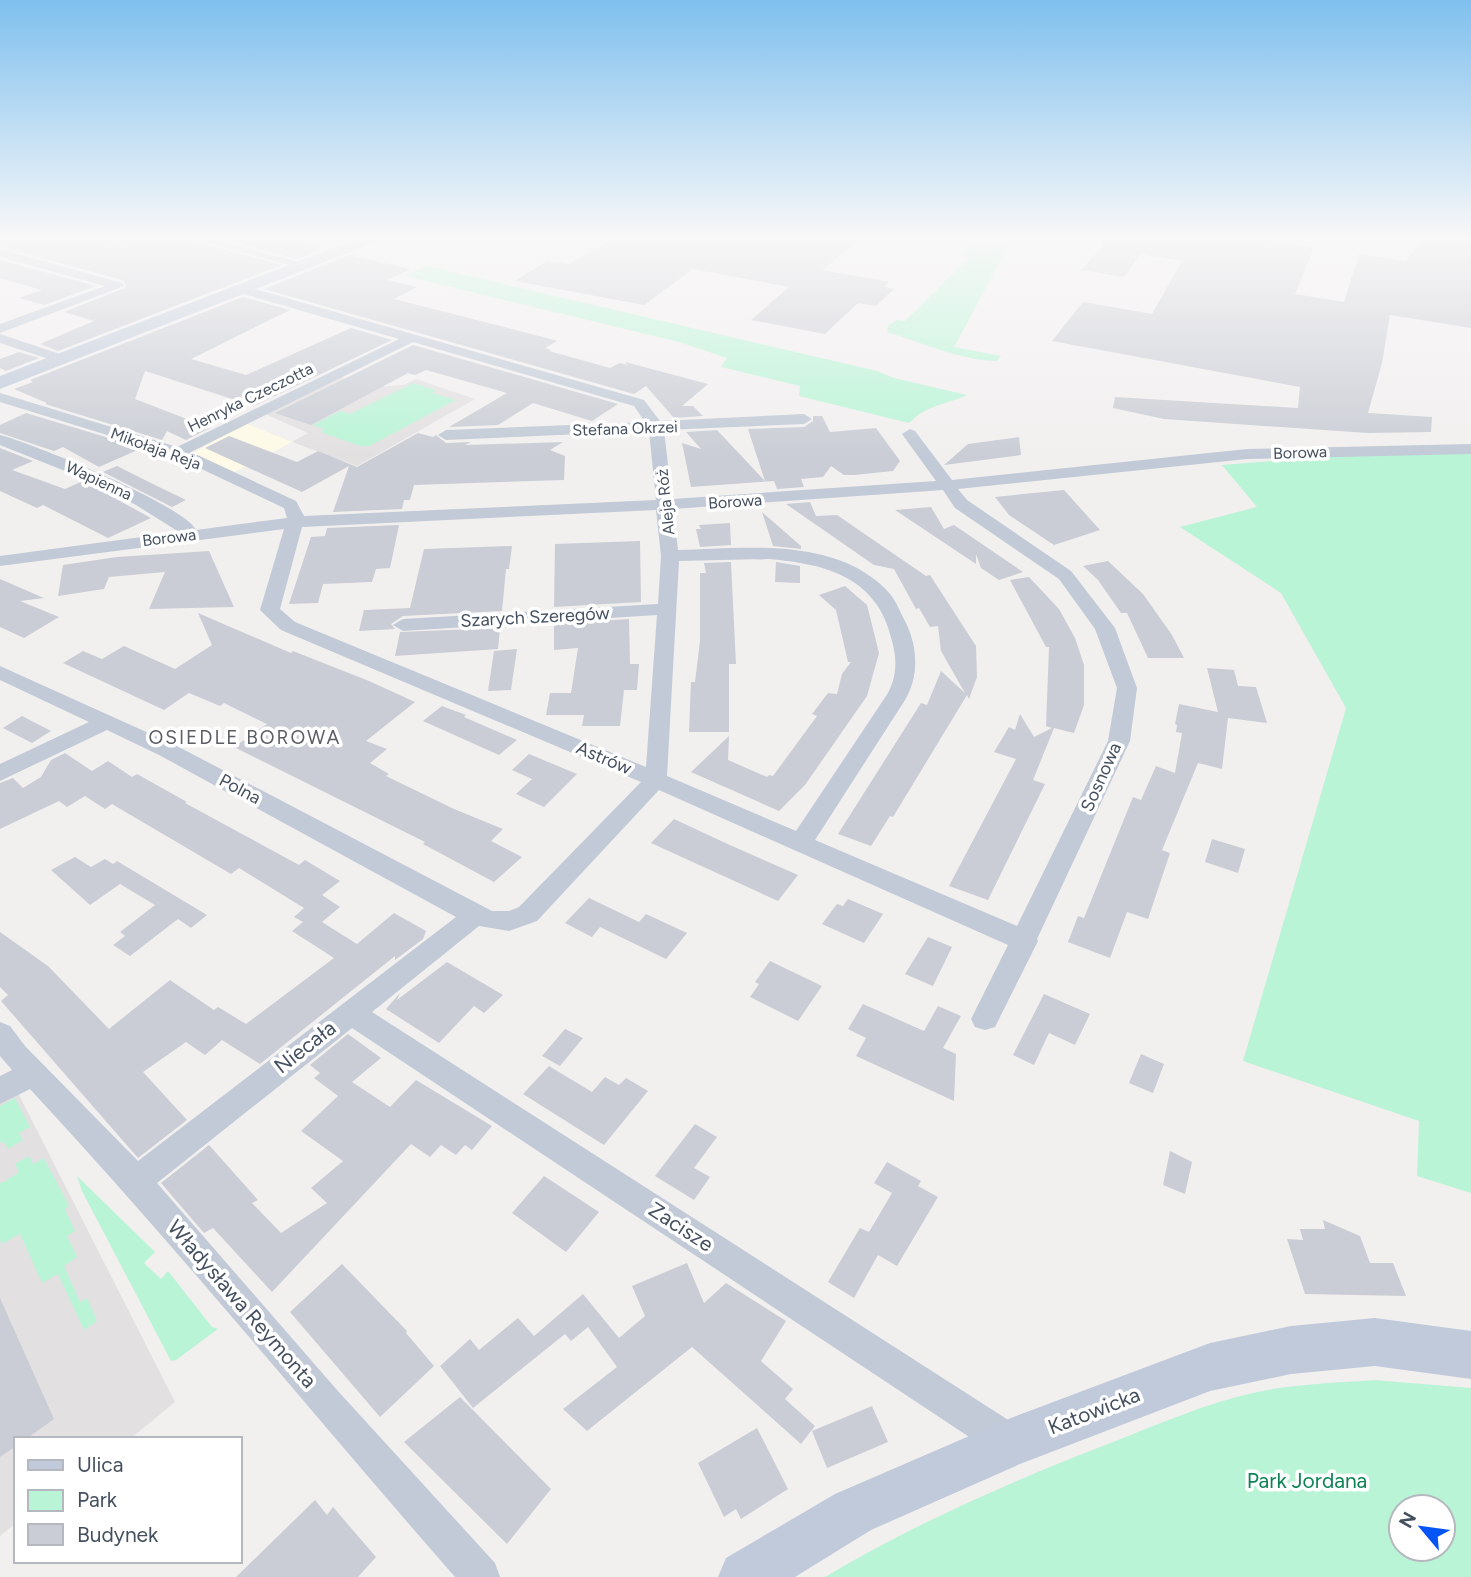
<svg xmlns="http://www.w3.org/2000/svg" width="1471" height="1577" font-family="Figtree,sans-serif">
  <rect width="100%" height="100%" fill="#f2efef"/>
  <path fill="#fefae7" d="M245,423l47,19 -57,30 -42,-19z"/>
  <path fill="#e3e0e1" d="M341,377l31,10 31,-2 13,-6 59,20 -118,67 -65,-24 16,-9 -43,-19z
    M17,1091l158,311 -45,37h-114v84l-16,13v-436z"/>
  <path fill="#b9f4d6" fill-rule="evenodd" d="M977,237h50l-5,9 -13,-1 -55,102 47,9 -4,5c-39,-1 -73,-18 -110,-29l1,-6 9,-6 8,1 63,-62 -6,-4z
    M427,266l450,105 17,7 73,17c-24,11 -39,9 -58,28l-110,-27 1,-10 -79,-19 6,-9 -48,-16 -274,-66z
    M413,383l23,7 -4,3 24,7 -87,46h-9l-39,-14 3,-3 -11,-4 27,-14 10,3z
    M1471,453v740l-54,-17 2,-55 -176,-60 103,-353 -65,-115 -101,-66 77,-20 -35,-42 116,-9z
    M15,1098l15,29 -11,6 4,7 -15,9 -5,-8 -3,2v-37z
    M29,1156l4,8 11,-6 25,48 -4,3 10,22 -8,5 10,21 -13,9 16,36 7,-4 10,23 -13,9 -26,-56 -16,9 -22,-49 -18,10 -2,-4v-58l2,1 17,-11 -4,-8z
    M77,1176l78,76 -11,11 17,16 7,-8 44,56 6,2 -42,31 -5,1 -89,-170z
    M1374,1380l97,8v189h-646c91,-54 189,-97 288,-135 46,-18 91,-38 140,-49 39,-9 81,-10 121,-13zM1401,1507h42v42h-42z"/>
  <path fill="#cacdd5" d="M0,237h92l25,6 19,-6h50l2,3 93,25 -223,86 -18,-7 54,-23 -30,-9 61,-24 1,-3 -3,-5 -123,-33z
    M215,237h72l35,8 -6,3 7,1 -26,10z
    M616,237h247l-41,33 67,12 -5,5 10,2 -18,17 -18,-3 -33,31 -74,-14 38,-33 -96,-18 -49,36 -129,-24 32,-20 22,3z
    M1102,237h138l74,10 -19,47 49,8 15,-48 47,7 19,-24 30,4 3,-4h13v91l-81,-13 -8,48 -14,50 64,4 -1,15 -63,1 -204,-14 -51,-11 2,-11 183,11 2,-21 -248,-46 31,-39 69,12 30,-53 -41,-7 -17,23 -42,-7 20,-24z
    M349,255l61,14 -23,11 30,7 -23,12 149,38 14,4 -12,7 6,2 -2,1 61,17 10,-5 8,2 -3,-3 83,22 -26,22h11l10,10 -29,2 -28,-32 -12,8 -370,-105z
    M0,260l96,26 -52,19 -25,-7 23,-8 -42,-12z
    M243,297l47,13 -99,49 55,16 105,-47 41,12 -138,66 -109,-35 -10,28 75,29 -24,12 -19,-9 -5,9 -117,-36 2,-1 -33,-14 19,-7 -3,-2z
    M413,345l205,59 -26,17 -59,-18 -35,22 -49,2 58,-34 -81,-23 -11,5 -7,-2 -97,52 -36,-12z
    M19,352l20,6 -33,13 -6,-3v-9z
    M26,413l116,35 -43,19 -36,-20 -9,4 -54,-18v-8z
    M813,416h9l8,16 46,-4 24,33 -7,10 -39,4h-10l-13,-9 -8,11 -22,2 3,8 -27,2 -3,-8 -83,6 -9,-44 19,6 -15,-17 31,-2 48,51 -17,-52 56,-2 9,-6z
    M418,433l15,4 3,-2 10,8 25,-1 -6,3 98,-3 -13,8 15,6 -1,24 -150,5 -4,15h-6l-2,9 -69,3 16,-46 -47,26 -97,-44 24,-12 68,26 21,-11 39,16z
    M1019,437l2,18 -77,10 24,-21z
    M0,448l33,13 -21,9 53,19 18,-8 68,37 -43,20 -65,-33 -6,3 -37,-17z
    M117,466l38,19 31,15 -14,7 -69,-35z
    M1064,490l36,40 -46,15 -45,-30 -14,-18z
    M810,502l6,14 21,-1 89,61 4,-1 46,71 1,31 -8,22 -2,-4 -74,122 -3,-1 -19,30 -33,-12 83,-131 6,2 14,-34 24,22 -24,-42 -3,-25 -8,1 -11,-19 -3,1 -22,-40 -20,-4 -88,-61z
    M931,507l13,22 10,-4 69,47 -24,8 -18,-12 -5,-14v10l-81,-54z
    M762,512l39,34v3l-28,-3z
    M730,523l1,22 -31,2 -4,-18h5l-2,-4z
    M399,525l-9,43 -14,1 -4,13 -49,2 -5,19 -29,1 22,-67 14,-1 2,-8z
    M640,541l1,61 -87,5 1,-63z
    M512,546l-3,23h-3l-4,42 -99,5 -12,8 4,5 -36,2 5,-21 46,-2 14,-59z
    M209,551l25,56 -85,2 16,-37 -56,5 -5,12 -46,7 5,-31 54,-8z
    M1108,561l35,33 29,41 12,23h-36l-21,-45h-6l-23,-33 -15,-14z
    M731,562l5,102h-7v68h-40l2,-50h4l5,-41v-68h6l-2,-10z
    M776,562l24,4v17l-25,-1z
    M1029,577l30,32 16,29 9,27v40l-10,28 -20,-5 -21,52 12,4 -57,116 -39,-14 67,-127 -22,-7 15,-25 6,3 5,-16 14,23 18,-9 -6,-2 3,-79h-3l-36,-67z
    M0,579l44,19 -24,3 39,16 -35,21 -24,-11z
    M845,586l22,19 12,48 -12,43 -62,89 -26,26 -88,-39 38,-36 -1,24 39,17 2,-2 4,1 44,-60 -5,-2 16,-21 9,1 5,-20 9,-12h-3l-12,-52 -17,-15z
    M198,613l93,40 2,-2 76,30 46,21 -49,39 21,8 -17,14 19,11 -3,2 68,33 49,20 -12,12 31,16 -28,25 -71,-38 2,-2 -191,-95 33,-23 -43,-21 -4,3 -31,-13 -25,17 -101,-47 20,-12 19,8 22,-13 51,23 37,-24z
    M629,619l1,45h9l-2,26h-13l-4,36h-38l2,-11h-38l4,-22h21l7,-45 -24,2v-26z
    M500,628l-2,21 -103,7 5,-24z
    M517,649l-6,41 -23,1 6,-40z
    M1207,668l27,2 4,16 18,1 11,36 -39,-5 -6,51 -24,-6 -36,87 8,3 -22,66 -21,-7 -17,46 -42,-16 10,-26 6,2 49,-121 8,3 15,-34 19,7 7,-40 -6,-1 1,-7 -2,-1 4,-20 39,8z
    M442,706l24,9 -2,2 53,23 -18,15 -76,-34z
    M22,716l29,15 -19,12 -29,-15z
    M65,753l27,18 16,-10 24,16 5,-3 50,28 -2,1 114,62 6,-5 35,21 -18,14 18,12 -18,15 35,22 37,-31 32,18 -3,8 -28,21v-4l-135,108 -38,-24 -17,15 -19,-13 -43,30 44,48 -49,38 -137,-157 7,-6 -8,-8v-55l48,34 61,63 61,-49 44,30 4,-3 28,17 88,-66 -42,-27 11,-9 -9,-5 10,-9 -65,-40 -8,6 -119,-70 -7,5 -20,-13 -18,11 -8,-6 -59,28v-46l13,-5 10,10 18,-11 10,-17z
    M529,754l48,20 -33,33 -28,-13 16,-15 -20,-9z
    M674,819l58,27 66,29 -20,26 -127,-58z
    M1212,839l33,10 -7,24 -33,-11z
    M75,857l16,10 14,-8 8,5 4,-3 90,54 -16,13 -13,-9 -48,37 -17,-11 12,-9 -5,-4 35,-27 -35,-21 -30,21 -39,-35z
    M589,898l50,24 7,-8 41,19 -21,26 -66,-32 -8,10 -27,-14z
    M848,899l35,15 -19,29 -42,-19 15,-20 6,2z
    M928,937l24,10 -19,39 -28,-12z
    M770,961l52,25 -24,35 -48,-24 9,-13 -4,-2z
    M447,962l56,33 -19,18 -10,-7 -35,37 -53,-34 14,-16 -3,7z
    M1044,994l46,20 -15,31 -26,-12 -15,32 -21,-10z
    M863,1004l61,27 14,-25 23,10 -18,32 13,6 -2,47 -98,-45 10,-18 -18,-9z
    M565,1029l18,9 -23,28 -18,-10z
    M348,1034l33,24 -29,24 38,25 26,-27 76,46 -20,24 -7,-5 -9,10 -15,-10 -11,12 -19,-13 -139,148 -59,-64 -9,5 -43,-50 48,-38 49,55 -6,3 29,30 46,-30 -16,-15 32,-27 -42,-30 37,-35 -24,-18 6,-5 -10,-8z
    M1141,1054l23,10 -11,29 -24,-10z
    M549,1066l43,26 13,-15 14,8 7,-7 22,13 -44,54 -81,-51z
    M695,1124l22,13 -23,31 16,9 -16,23 -39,-24z
    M1170,1151l22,11 -7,32 -22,-9z
    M887,1162l34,19 -3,5 20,11 -41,69 -19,-11 -24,43 -26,-16 32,-54 9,4 23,-39 -18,-10z
    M544,1176l55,36 -33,40 -54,-39z
    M1323,1220l37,16 10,27h23l13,33 -101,-2 -18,-55 16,1 -3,-11h25z
    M687,1263l17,40 22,-20 60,38 -25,40 32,28 -8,10 30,27 -14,18 -109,-97 -105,84 -24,-22 54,-42 -29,-40 -17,14 -6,-7 -92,74 -33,-42 30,-27 9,11 39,-32 16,18 49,-42 36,44 26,-22 -13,-30z
    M342,1264l65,67 -1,2 28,33 -54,51 -90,-105z
    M0,1298l54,121 -28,20h-10v7l-16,11z
    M460,1397l91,92 -44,55 -103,-102z
    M872,1406l16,36 -61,26 -15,-37z
    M757,1428l31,61 -47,30 -5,-10 -12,8 -26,-54z
    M315,1500l12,15 6,-8 43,50 -18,20h-122z"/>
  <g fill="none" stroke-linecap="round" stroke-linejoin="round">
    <path fill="#c1cad6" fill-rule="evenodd" d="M189,237h18l102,28 -6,4z
      M0,249l122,34 2,3 -124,47v-9l105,-38 -105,-29z
      M241,285l403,115 16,21 144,-7 8,5 -8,5 -140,6 8,69 264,-18 -34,-47 8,-5 5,2 37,49 295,-31 224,-5v10l-224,5 -289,30 9,11 104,71 44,57 22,60 -7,53 -93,198 1,2 -43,86 -10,3 -10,-3 -4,-8 37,-74 -349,-155 -122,131 -28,10 -30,-5 -107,86 652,418 5,13 -5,13 -13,5 -13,-5 -646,-428 -195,155 180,207 158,173 5,14h-45c-142,-162 -278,-330 -425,-488l-30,15v-28l12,-6 -12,-14v-34l10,4 15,20 113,115 318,-244 -297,-162 -52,-25 -107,51v-17l89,-42 -89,-42v-14l175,79 317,166h17l10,-4 122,-125 -360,-152 -21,-20 24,-81 -284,37v-10l179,-24 -43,-27 -46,-24 -90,-36v-10c32,8 184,70 196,95l91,-12 -3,-10 -112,-53 -172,-53v-9l177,54 222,-108 -162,-47v-6zM413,342l221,64 11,16 -199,8 -8,5 8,5 203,-9 7,69 -352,16 -8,-15 -105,-49zM943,490l12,18 104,71 36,50 22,59 -9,53 -91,185 -202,-86 90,-140c14,-24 13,-52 1,-77 -5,-9 -9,-20 -15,-28 -51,-59 -144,-47 -213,-45l-5,-41zM656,510l5,46 -3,48 -255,15 -10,6 10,6 254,-16 -11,152 -351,-145 -15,-13 22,-82zM769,559c57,5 109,18 123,82 5,18 5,35 -4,52l-92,138 -129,-55 12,-215z
      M0,334l66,22 2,3 -7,4 -61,-20z"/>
    <path fill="#c0cada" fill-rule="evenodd" d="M362,237h21l-2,3 -381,149v-13z
      M1375,1318l96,13v48l-96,-13 -84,8 -81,17 -190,73 -149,66 -76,47h-77l8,-19 109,-64 176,-76 199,-75 81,-17z"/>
  </g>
  <linearGradient id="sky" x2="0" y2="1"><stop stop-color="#7fc0ee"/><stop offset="0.52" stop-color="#f9f8f8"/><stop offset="1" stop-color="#f9f8f8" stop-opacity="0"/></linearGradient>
  <rect width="1471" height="457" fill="url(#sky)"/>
  <g text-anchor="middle" stroke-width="7" stroke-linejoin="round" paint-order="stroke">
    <g font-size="16" fill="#45505f" stroke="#fff">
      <text transform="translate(250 397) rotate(-26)" y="6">Henryka Czeczotta</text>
      <text transform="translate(625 428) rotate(-2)" y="6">Stefana Okrzei</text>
      <text transform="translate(156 448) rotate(20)" y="6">Mikołaja Reja</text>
      <text transform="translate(1300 452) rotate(-2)" y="6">Borowa</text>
      <text transform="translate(99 480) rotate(25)" y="6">Wapienna</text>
      <text transform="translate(735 501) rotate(-4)" y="6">Borowa</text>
      <text transform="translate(665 502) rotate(-96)" y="6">Aleja Róż</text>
      <text transform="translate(169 537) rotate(-7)" y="6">Borowa</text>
    </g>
    <g font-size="18" fill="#45505f" stroke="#fff">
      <text transform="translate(535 617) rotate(-3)" y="6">Szarych Szeregów</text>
      <text transform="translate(604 758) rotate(23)" y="6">Astrów</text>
      <text transform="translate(1101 777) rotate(-66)" y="6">Sosnowa</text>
      <text transform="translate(240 789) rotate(28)" y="6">Polna</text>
    </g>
    <g font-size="19" letter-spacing="2" fill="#5b5e65" stroke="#fff">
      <text x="245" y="744">OSIEDLE BOROWA</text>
    </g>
    <g font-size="21" fill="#45505f" stroke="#fff">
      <text transform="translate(305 1047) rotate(-38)" y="7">Niecała</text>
      <text transform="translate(681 1227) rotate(33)" y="7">Zacisze</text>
      <text transform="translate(242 1304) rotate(49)" y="7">Władysława Reymonta</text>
      <text transform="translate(1094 1411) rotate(-21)" y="7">Katowicka</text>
    </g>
    <g font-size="21" fill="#0d8354" stroke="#fff">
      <text x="1307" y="1488">Park Jordana</text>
    </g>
  </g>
  <rect x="14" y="1437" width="228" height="126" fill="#ffffff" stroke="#b5b9bf" stroke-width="2"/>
  <rect x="28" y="1460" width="35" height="10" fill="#c0cada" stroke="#b5b9bf" stroke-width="2"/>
  <text x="77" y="1472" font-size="21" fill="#45505f">Ulica</text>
  <rect x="28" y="1490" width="35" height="21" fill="#b9f4d6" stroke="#b5b9bf" stroke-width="2"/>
  <text x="77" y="1507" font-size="21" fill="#45505f">Park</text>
  <rect x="28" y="1524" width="35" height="21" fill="#cacdd5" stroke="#b5b9bf" stroke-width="2"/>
  <text x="77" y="1542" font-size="21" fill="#45505f">Budynek</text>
  <g transform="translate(1422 1528) rotate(299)"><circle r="33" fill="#ffffff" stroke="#b5b9bf" stroke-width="2"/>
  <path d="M0-5L12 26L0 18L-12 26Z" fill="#0555f6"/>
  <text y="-10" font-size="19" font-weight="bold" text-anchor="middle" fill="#45505f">N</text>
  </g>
</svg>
